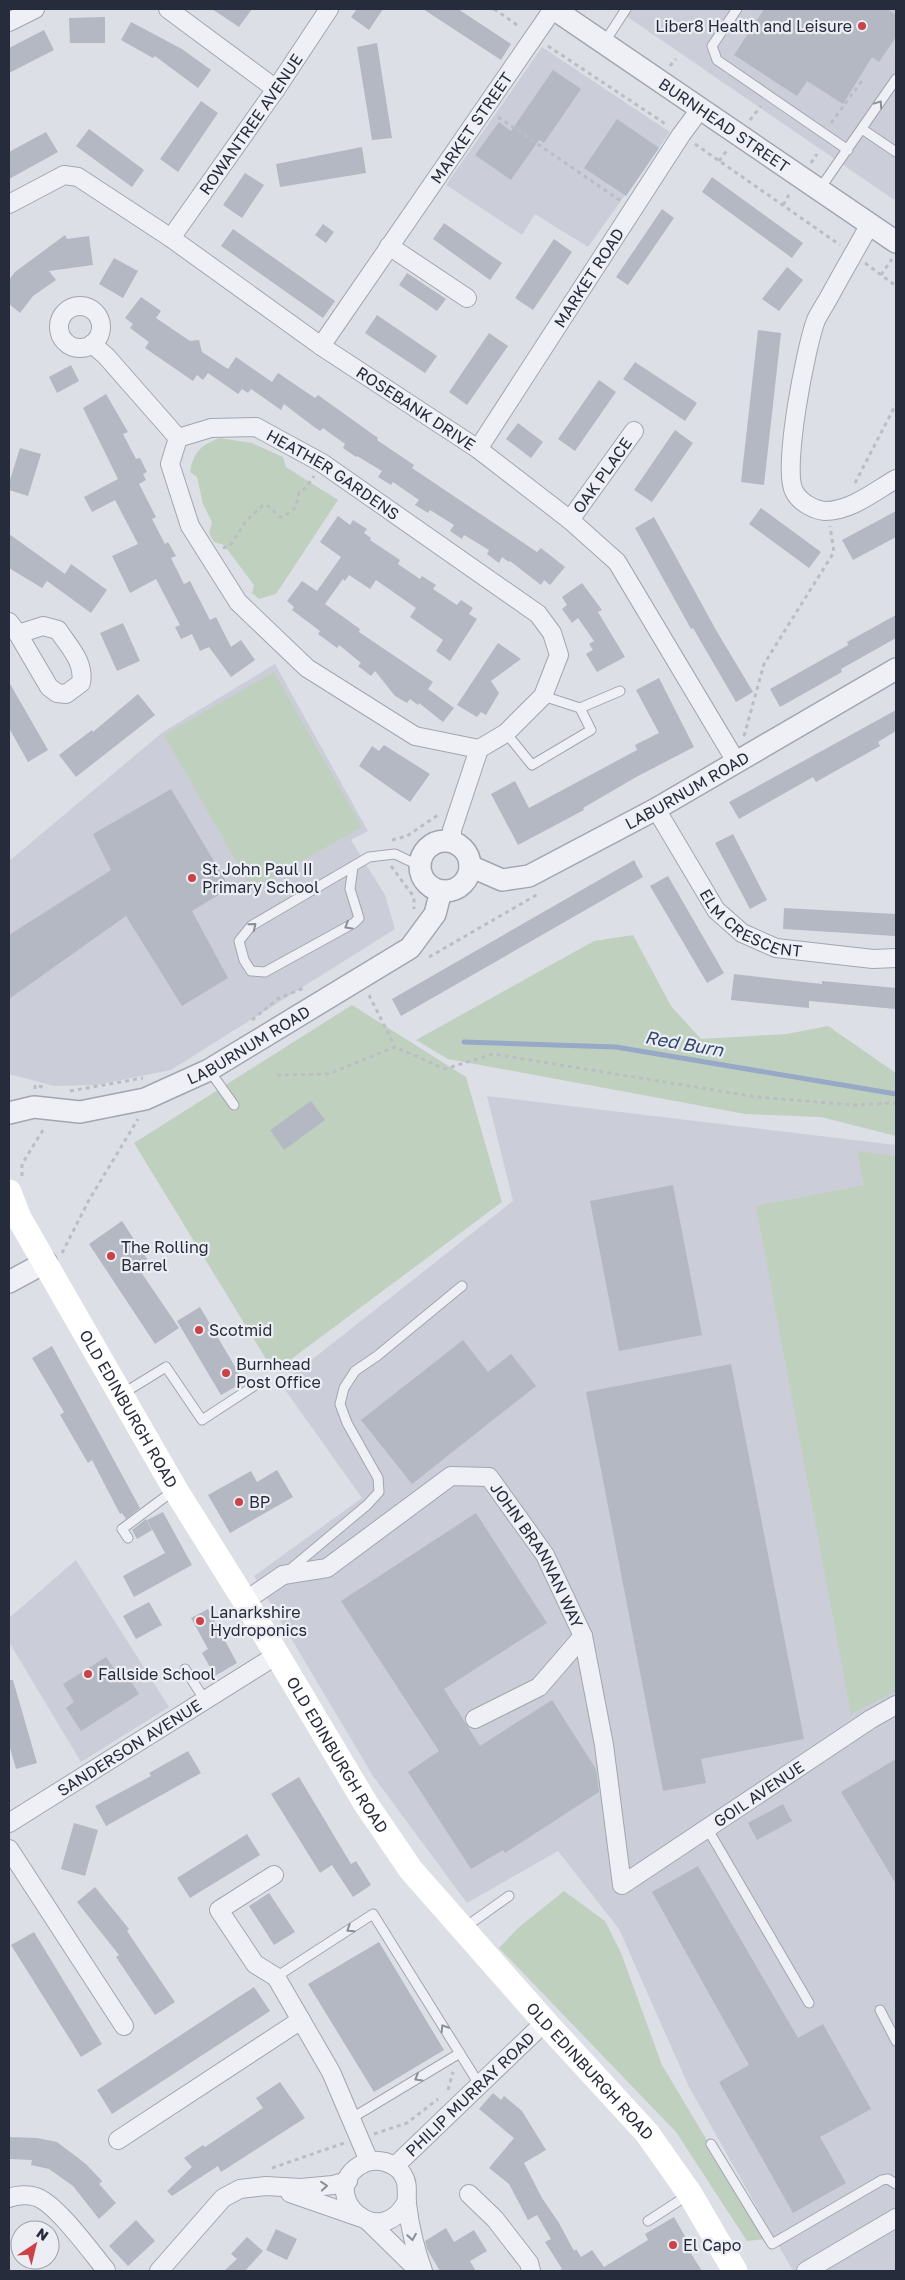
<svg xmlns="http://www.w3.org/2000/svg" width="905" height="2280" font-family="'Golos Text',sans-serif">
  <rect width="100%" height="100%" fill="#dcdfe6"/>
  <path fill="#cbced8" d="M616,9h280v190h-3z
    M542,47l128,85 -82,115 -53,-33 -13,21 -76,-50z
    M275,664l93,167 -17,9 34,55 10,34 -224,141 -75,15 -42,1 -45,-12v-213l154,-129z
    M487,1096l409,49v1126h-103l-104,-184 -70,-158 -61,-78 -91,52 -94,-127 -119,-200 108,-78 -81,-114 232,-183z
    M76,1560l93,147 -88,55 -72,-120v-24z"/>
  <path fill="#c0d0be" d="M220,438l32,5 31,14 3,10 52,33 -62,94 -17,5 -7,-6 2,-8 -30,-40 -10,-3 -5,-9 3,-11 -9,-18 -6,-27 -7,-5c4,-21 11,-27 30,-34z
    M274,672l88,155 -110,62 -88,-154z
    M633,935l38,71 30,33 86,-5 41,-8 68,47v63l-75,-19 -76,-3 -297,-55 -32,-19 178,-99z
    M352,1005l114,72 36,125 -228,170 -140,-229z
    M857,1151l39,5v535l-45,23 -95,-508 108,-21z
    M564,1891l41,30 16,32 41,112 104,174 -19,2 -71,-109 -177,-184 19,-20z"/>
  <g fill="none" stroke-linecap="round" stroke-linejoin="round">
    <path stroke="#97a9c6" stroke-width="5" d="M464,1042l152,5 280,47"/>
  </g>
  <path fill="#b4b8c3" d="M212,9h40l-13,18z
    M357,9h26l-14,21 -18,-13z
    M423,9h35l53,35 -10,16z
    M764,9h124l8,6v22l-17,25 -7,-5 -29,47 -36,-23 -10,15 -63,-41z
    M105,17v26h-35l-1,-25z
    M131,22l51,27 29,21 -13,18 -43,-32 -2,2 -32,-18z
    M44,30l10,20 -45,23v-25z
    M377,43l15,95 -20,2 -15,-93z
    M553,70l28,19 -37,54 -5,-3 -28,40 -36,-25 24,-33 12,9z
    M201,101l17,12 -40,59 -18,-13z
    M617,119l42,29 -33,48 -42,-28z
    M89,129l55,41 -12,17 -56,-41z
    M46,132l12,20 -49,27v-27z
    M362,147l4,26 -86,14 -4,-23z
    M245,173l19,12 -22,33 -19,-13z
    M712,177l91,66 -11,15 -90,-66z
    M662,209l12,9 -46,67 -12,-8z
    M444,223l58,40 -12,17 -57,-41z
    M323,224l11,8 -8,11 -11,-8z
    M233,229l102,72 -12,17 -102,-72z
    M65,235l2,4 22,-3 4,29 -44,6 7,9 -23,16 -13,17 -11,-9v-24l6,-8z
    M554,239l18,13 -39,58 -18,-12z
    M114,258l24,13 -15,27 -24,-14z
    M787,267l16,13 -24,31 -17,-12z
    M407,273l39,26 -9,12 -38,-26z
    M141,297l20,14 -5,7 34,23 9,-1 3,12 26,17 8,-12 36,25 6,-9 37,25 3,-3 60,43 -1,2 37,25 -2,3 125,84 4,-4 24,19 -15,18 -6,-5 -3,5 -31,-24 -1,1 -7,-5 -3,6 -12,-9 2,-4 -25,-15 -2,4 -12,-8 4,-6 -24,-15 -2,3 -13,-8 4,-5 -26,-18 -2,3 -13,-8 4,-6 -25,-15 -1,1 -13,-9 2,-4 -22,-16 -3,3 -6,-4 -30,-23 -3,6 -30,-21 -3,4 -6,-4 -4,5 -30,-21 -5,7 -6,-5 -4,6 -48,-33 4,-6 -19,-14 3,-4 -8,-6z
    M377,315l60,41 -12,17 -60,-40z
    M758,330l23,3 -17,152 -23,-3z
    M489,333l19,13 -41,59 -18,-13z
    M635,362l62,41 -12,18 -62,-42z
    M71,365l8,16 -22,12 -8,-16z
    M599,380l17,12 -41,59 -17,-12z
    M106,394l22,38 -5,2 13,25 4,-1 7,14 -4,2 3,6 -7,4 17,33 -4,2 13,25 3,-2 8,14 -5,2 13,26 6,-3 20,39 6,-3 15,30 10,-7 14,20 -24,17 -22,-30 -9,4 -8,-17 -11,5 -6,-12 5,-2 -24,-46 -26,14 -18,-37 26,-12 -23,-44 -23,12 -8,-15 34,-18 -35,-71z
    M518,423l25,19 -12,16 -25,-19z
    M675,430l18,13 -41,59 -18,-12z
    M20,448l21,6 -13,42 -19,-6v-7z
    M761,508l60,44 -12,16 -60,-44z
    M896,511v26l-43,23 -11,-20z
    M338,516l12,9 3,-5 14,9 -3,4 7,5 -1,2 30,20 -2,4 22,15 2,-3 14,9 -3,4 24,16 4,-5 12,8 -4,6 8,5 -27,42 -14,-10 7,-11 -33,-23 6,-9 -40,-28 -6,9 -21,-14 -4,6 -2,-2 -18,25 35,25 -1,3 74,50 -5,7 26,19 -11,14 -24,-19 -1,2 -8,-6 -3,4 -12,-7 -20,-25 -4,5 -13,-10 3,-3 -22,-18 -2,3 -19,-14 2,-3 -28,-21 2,-3 -7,-6 15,-20 15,10 24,-34 -21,-15z
    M654,517l62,113 37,62 -17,10 -43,-74 -2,1 -56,-101z
    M9,534l56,40 6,-10 36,26 -16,23 -44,-32 -5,7 -33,-20z
    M582,583l20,27 -4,2 27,45 -28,15 -11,-18 7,-4 -4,-6 5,-3 -16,-23 -6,5 -10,-14 5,-4 -5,-8z
    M896,615v23l-55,31 1,3 -62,35 -10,-18 78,-44 -1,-3z
    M123,623l17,38 -23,10 -17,-38z
    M498,643l23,16 -30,22 8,12 -13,22 -5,-3 -4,5 -20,-12z
    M659,678l35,69 -56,29 -55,32 1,2 -66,35 -27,-51 24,-13 14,27 108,-58 -2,-5 24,-12 -23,-43z
    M9,682l39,68 -20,12 -19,-34z
    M138,694l17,21 -79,62 -17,-22 33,-25 1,2z
    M896,710v21l-18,11 2,4 -64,36 -3,-5 -74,42 -10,-17z
    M384,745l46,29 -20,28 -51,-36 13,-20 7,5z
    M171,789l59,99 -38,23 36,67 -46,28 -56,-90 -117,83v-64l102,-65 -18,-36z
    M733,834l34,66 -17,9 -35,-66z
    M634,860l9,17 -242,139 -9,-17z
    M668,876l56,97 -17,10 -57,-97z
    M784,908l112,6 -1,22 -112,-7z
    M734,974l88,10v-3l74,7v21l-87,-8v7l-78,-8z
    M311,1101l14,19 -41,30 -14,-20z
    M673,1185l29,150 -83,16 -29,-150z
    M122,1221l29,44 -10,7 38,56 -24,16 -66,-100z
    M200,1307l44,75 -23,13 -44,-74z
    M463,1340l25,32 23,-18 25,32 -124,98 -51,-64z
    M52,1346l88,162 -14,11 -4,-6 -2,1 -28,-54 -4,3 -28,-48 4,-3 -32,-54z
    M731,1364l73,375 -103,20 5,24 -43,8 -77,-399z
    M277,1470l16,27 -63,36 -22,-38 43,-24 6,11z
    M163,1512l29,53 -58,32 -11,-21 42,-23 -18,-33z
    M476,1513l71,110 -103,66 36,57 72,-46 44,69 3,23 -94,61 -2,-3 -32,19 -63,-97 31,-21 -98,-150z
    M146,1519l6,11 -15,9 -5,-9z
    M149,1602l13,23 -26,14 -13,-23z
    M208,1609l29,54 -22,13 -13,-23 6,-4 -17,-31z
    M106,1657l11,16 6,-4 16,25 -58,37 -15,-23 8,-6 -11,-18z
    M9,1680h4l24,83 -21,6 -7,-25z
    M188,1751l13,22 -95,53 -11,-20 56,-30 -2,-3z
    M896,1759v125l-55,-92z
    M299,1777l52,87 5,-3 15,24 -18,12 -21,-32 -12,8 -49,-79z
    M783,1804l9,17 -35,19 -9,-17z
    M74,1823l24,7 -13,46 -24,-7z
    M247,1834l13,21 -70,43 -13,-20z
    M698,1866l100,172 25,-14 48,85 -51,28 26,46 -53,30 -74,-131 30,-17 -97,-173z
    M95,1887l34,42 -2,2 48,71 -20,13 -39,-58 3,-2 -42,-53z
    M269,1893l26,39 -21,13 -25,-39z
    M34,1932l68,112 -21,13 -70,-112z
    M379,1942l65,108 -70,42 -66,-108z
    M254,1987l16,24 -158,103 -15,-24z
    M280,2082l25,36 -84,54 -3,-6 -46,30 -5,-5 25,-24 -8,-9 19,-13 2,2 58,-39 -7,-10z
    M493,2093l8,7 3,-4 18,15 24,39 -22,13 18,35 17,25 15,28 2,-2 5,8 11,-7 12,17 44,-27 -3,-6 29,-17 16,28 -3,2 15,24h-144l4,-2 -17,-27 6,-3 -14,-24 -9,5 -19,-36 -20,-16 25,-30 -35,-29z
    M9,2137l28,1 20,4 29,22 16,17 -3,3 17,19 -17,16 -26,-33 -24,-17 -18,-4 1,-5 -23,-1z
    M136,2220l19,21 -27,25 -19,-20z
    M446,2228l8,14 20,-12 13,21 -17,10 6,10h-36l-13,-22 -2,-8z
    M276,2229l21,10 -10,21 -21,-10z
    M247,2237l16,14 -18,20h-21l13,-12 -6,-5z"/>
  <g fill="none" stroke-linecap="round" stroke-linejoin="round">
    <g stroke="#a2a6b0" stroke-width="11">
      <path id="service" d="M737,9l-25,37 5,14 131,90
        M604,43l22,-34
        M862,129l34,23
        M819,190l77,-111
        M580,708l40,-17
        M506,733l26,32 59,-35 -11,-22 -37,-12
        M353,867l-3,22 9,29 -5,5 -89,49 -14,-1 -7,-11 -5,-19 12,-15 118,-69 26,-3 25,12
        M209,1070l25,35
        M122,1394l44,-27 36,53 55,-36
        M128,1538l-6,-9 51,-38
        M287,1572l80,-67 12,-13 -1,-14 -31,-55 -7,-19 4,-16 11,-17 22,-15 85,-70
        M185,1669l21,33
        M707,1828l102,175
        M464,1928l45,-32
        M276,1977l97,-63 106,170
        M880,2010l16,31
        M352,2118l108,-65
        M711,2144l61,100 110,-64 6,-1 8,5
        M648,2221l40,-26"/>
    </g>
    <g stroke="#a2a6b0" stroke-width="20">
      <g id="minor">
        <path d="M168,9l108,80"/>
        <path d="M9,22l26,-13"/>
        <path id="s1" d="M9,204l55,-29 14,2 93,61 150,108 157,103 92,71 47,42 120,201"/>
        <path d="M870,224c-12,22 -25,44 -37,66 -5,10 -12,20 -17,30 -10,26 -34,149 -22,171 5,11 20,19 31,20 26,0 50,-20 71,-32"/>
        <path id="s2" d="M171,238l105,-149 53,-80"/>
        <path d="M389,246l78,52"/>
        <circle cx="80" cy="327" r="21"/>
        <path d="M92,344l14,12 72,82"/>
        <path id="s3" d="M321,346l232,-337"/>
        <path id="s4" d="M478,449l203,-314 20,-27"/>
        <path id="s5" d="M570,520l64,-89"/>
        <path d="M9,622l9,12 31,53 8,6 9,1 15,-11c4,-21 -12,-36 -23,-53l-15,-4 -25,8"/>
        <path id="s6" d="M656,809l60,101 26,23 34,15 97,11 23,-1"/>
        <path id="s7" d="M452,842v-12l27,-81 -64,-13 -108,-68 -69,-66 -48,-76 -20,-62 8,-26 33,-10 45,-1 66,36 216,151 14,19 7,22 -16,41 -37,37 -27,16"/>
        <path id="s8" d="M245,1601l38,-26 44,-7 124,-92 38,1 56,78 38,81 21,109 18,140 249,-166 25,-14"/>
        <path d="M475,1719l64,-32 44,-51"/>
        <path id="s9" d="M9,1823l268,-168"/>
        <path d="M9,1849l115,177"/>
        <path d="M274,1875l-55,35 36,54 21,13 55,95 38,89"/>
        <path d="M118,2140l183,-120"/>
        <path id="s10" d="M395,2166l150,-144"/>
        <path d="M290,2193l69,24"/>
        <path d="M469,2194l26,25 34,44 2,8"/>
        <path d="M9,2198c7,-3 19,-4 27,-1 20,6 55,55 70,73"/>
        <path d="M407,2201c-27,52 -87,-4 -51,-33 9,-7 18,-9 29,-6 7,2 14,6 18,13 6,9 3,19 4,29 3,24 8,45 16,67"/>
        <path d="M369,2222l50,49"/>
        <path d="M159,2271l64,-73 17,-9 26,-3 35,2 32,-3 15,-4"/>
        <path d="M806,2271l90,-53"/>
      </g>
    </g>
    <g stroke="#a2a6b0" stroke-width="24">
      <g id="tertiary">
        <path id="s11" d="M554,9l342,233"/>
        <circle cx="445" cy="866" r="25"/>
        <path id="s12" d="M470,866l32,14 27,-4 127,-67 240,-140"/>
        <path id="s13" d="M9,1113l25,-6 46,5 65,-13 64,-29 201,-122 25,-34 6,-23"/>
        <path d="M9,1282l37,-20"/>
      </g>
    </g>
    <path stroke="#bbbdc5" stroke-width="3" stroke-dasharray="4 4" stroke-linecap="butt" d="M494,9l26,18
      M548,46l119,79
      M670,66l6,-7
      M498,117l123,84
      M750,120l11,-14
      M831,123l33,-45
      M695,144l145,101
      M719,161l9,-12
      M811,163l6,-9
      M783,205l7,-12
      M865,263l31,23
      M881,275l11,-16
      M855,483l41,-79
      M223,548l7,-2 16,-25 16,-15 5,-1 13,12c16,-6 16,-9 19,-25l6,-3 9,-13
      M744,736l20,-72 70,-112 -4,-26
      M392,840l15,-4 31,-21
      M391,866l23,31v12
      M429,957l111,-64
      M369,995l26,52
      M252,1020l27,-22 25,-10
      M277,1075l51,-1 67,-27 50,22 48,-15 264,43 96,8 43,-2
      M35,1089v-4l12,3
      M70,1091l73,-13
      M22,1176v-12l21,-34
      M62,1253l27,-53 49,-81
      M448,2090l5,-18
      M374,2134l33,-11 31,-24
      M272,2168l72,-25"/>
    <use href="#service" stroke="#eff0f5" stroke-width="9"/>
    <use href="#minor" stroke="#eff0f5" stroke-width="18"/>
    <use href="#tertiary" stroke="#eff0f5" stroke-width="21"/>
    <path stroke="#fff" stroke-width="25" id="s14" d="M9,1192l10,26 156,271 70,112 121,203 45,66 134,152 102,111 43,61 45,77"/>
  </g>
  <defs><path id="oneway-chevron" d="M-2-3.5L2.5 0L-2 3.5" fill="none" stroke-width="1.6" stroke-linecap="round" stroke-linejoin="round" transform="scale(1.25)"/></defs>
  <g stroke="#8a8e98">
    <use href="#oneway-chevron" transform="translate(879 104) rotate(-56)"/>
    <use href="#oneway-chevron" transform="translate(253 926) rotate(-39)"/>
    <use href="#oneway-chevron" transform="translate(348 926) rotate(149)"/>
    <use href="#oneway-chevron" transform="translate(350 1929) rotate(147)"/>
    <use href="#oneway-chevron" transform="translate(444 2028) rotate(-122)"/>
    <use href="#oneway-chevron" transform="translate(418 2078) rotate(149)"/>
    <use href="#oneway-chevron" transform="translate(324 2186) rotate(-5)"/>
    <use href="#oneway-chevron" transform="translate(412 2237) rotate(81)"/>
  </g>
  <g fill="#cb4249" stroke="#eceef4" stroke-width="2">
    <circle cx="862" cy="26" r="5"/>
    <circle cx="192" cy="878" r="5"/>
    <circle cx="111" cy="1256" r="5"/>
    <circle cx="199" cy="1330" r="5"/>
    <circle cx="226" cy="1373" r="5"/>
    <circle cx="239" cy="1502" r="5"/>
    <circle cx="200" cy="1621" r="5"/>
    <circle cx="88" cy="1674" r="5"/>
    <circle cx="673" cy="2245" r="5"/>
  </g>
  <g text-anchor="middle" stroke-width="4.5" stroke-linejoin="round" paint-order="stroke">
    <g font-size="16" fill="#262c3c" stroke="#eceef4" text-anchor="start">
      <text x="852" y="32" text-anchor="end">Liber8 Health and Leisure</text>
      <text x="202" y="875">St John Paul II<tspan x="202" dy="18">Primary School</tspan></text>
      <text x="121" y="1253">The Rolling<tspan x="121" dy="18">Barrel</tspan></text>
      <text x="209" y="1336">Scotmid</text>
      <text x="236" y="1370">Burnhead<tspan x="236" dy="18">Post Office</tspan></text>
      <text x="249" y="1508">BP</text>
      <text x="210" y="1618">Lanarkshire<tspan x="210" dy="18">Hydroponics</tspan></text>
      <text x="98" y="1680">Fallside School</text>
      <text x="683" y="2251">El Capo</text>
    </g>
    <g font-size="16" fill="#262c3c" stroke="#eceef4">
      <text dy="6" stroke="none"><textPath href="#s2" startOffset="139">ROWANTREE AVENUE</textPath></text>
      <text dy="6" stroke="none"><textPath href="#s11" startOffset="206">BURNHEAD STREET</textPath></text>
      <text dy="6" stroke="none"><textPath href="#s3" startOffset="265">MARKET STREET</textPath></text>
      <text dy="6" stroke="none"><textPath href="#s4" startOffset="204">MARKET ROAD</textPath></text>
      <text dy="6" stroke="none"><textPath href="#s1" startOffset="486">ROSEBANK DRIVE</textPath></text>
      <text dy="6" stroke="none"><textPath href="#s7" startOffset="738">HEATHER GARDENS</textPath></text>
      <text dy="6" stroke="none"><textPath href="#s5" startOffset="55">OAK PLACE</textPath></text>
      <text dy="6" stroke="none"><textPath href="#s12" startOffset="242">LABURNUM ROAD</textPath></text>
      <text dy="6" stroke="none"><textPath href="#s6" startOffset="155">ELM CRESCENT</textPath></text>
      <text dy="6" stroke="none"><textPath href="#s13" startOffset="255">LABURNUM ROAD</textPath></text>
      <text dy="6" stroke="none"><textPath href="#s14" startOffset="248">OLD EDINBURGH ROAD</textPath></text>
      <text dy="6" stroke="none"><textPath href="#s8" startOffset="375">JOHN BRANNAN WAY</textPath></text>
      <text dy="6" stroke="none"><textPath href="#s9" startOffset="142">SANDERSON AVENUE</textPath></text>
      <text dy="6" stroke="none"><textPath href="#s14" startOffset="652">OLD EDINBURGH ROAD</textPath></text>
      <text dy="6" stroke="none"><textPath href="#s8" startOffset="885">GOIL AVENUE</textPath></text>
      <text dy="6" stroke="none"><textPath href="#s14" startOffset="1058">OLD EDINBURGH ROAD</textPath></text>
      <text dy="6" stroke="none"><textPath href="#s10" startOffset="104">PHILIP MURRAY ROAD</textPath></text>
    </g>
    <g font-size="18" font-style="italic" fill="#32476f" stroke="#eceef4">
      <text transform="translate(684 1044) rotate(10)" y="6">Red Burn</text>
    </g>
  </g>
  <rect width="905" height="2280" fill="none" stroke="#262c3c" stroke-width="20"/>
  <g transform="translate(35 2245) rotate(35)"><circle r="24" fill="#eceef4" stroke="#9da0aa"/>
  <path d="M0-4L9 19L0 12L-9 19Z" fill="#cb4249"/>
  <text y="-8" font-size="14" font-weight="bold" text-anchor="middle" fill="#262c3c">N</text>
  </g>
</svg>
